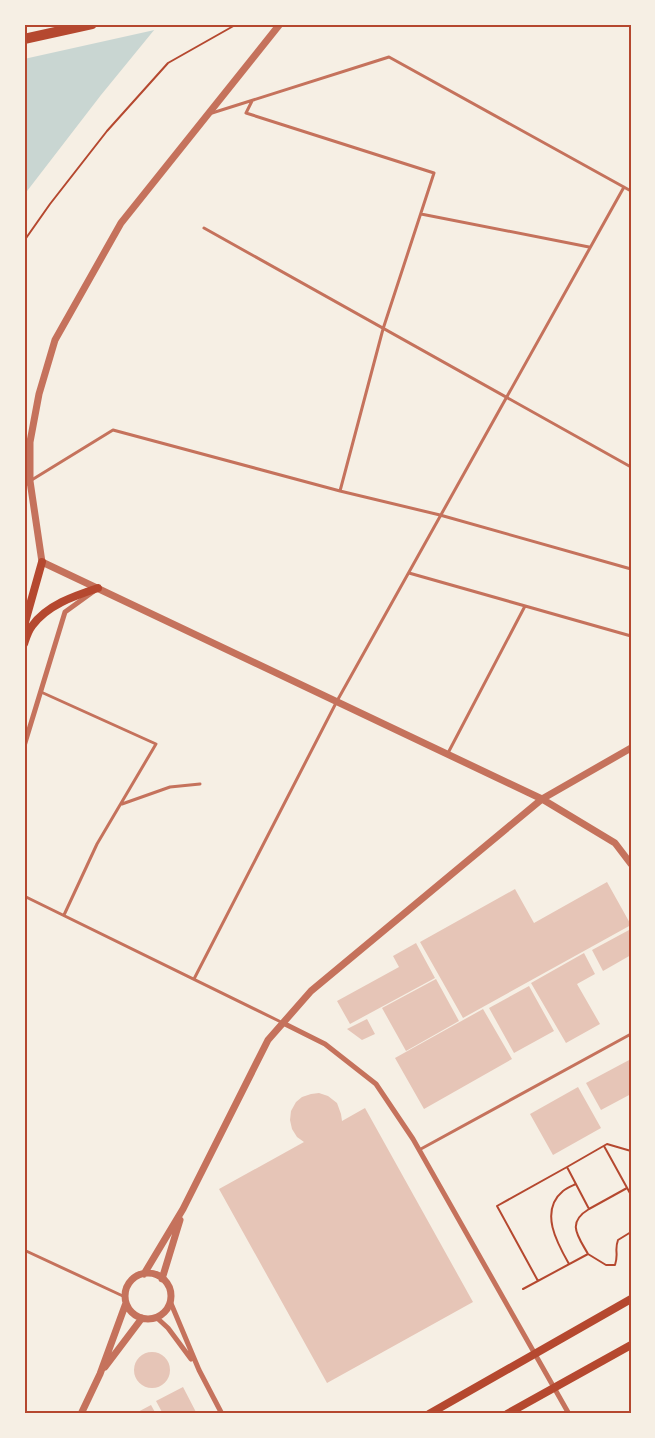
<svg xmlns="http://www.w3.org/2000/svg" width="655" height="1438" font-family="'DejaVu Sans',sans-serif">
  <rect width="100%" height="100%" fill="#f6efe4"/>
  <path fill="#c9d6d2" d="M24,24h135l-58,71 -77,100z"/>
  <path fill="#f6efe4" d="M24,24h138l-3,5 -135,30z"/>
  <path fill="#e6c5b7" d="M607,882l24,43 -168,93 -43,-76 95,-53 19,34z
    M629,930l2,3v22l-28,16 -11,-21z
    M416,943l19,35 -85,46 -13,-23 62,-34 -6,-11z
    M584,953l11,21 -18,10 23,40 -34,19 -35,-60z
    M436,979l23,42 -53,30 -24,-43z
    M529,986l25,45 -40,22 -25,-45z
    M483,1009l29,50 -88,50 -29,-51z
    M367,1019l8,15 -13,6 -15,-11z
    M631,1059v35l-30,16 -15,-27z
    M578,1087l23,41 -48,27 -23,-41z
    M319,1093l9,3 9,7 4,11 1,7 23,-13 108,194 -146,81 -108,-194 85,-47 -7,-5 -5,-8 -2,-9 1,-9 5,-9 6,-5 9,-3z
    M134 1370a18 18 0 1 1 36 0a18 18 0 1 1-36 0Z
    M183,1387l14,27h-34l-7,-13z
    M151,1405l5,9h-22z"/>
  <g fill="none" stroke-linecap="round" stroke-linejoin="round">
    <path stroke="#b5482f" stroke-width="2" d="M24,241l26,-37 57,-73 61,-68 69,-39
      M604,1146l27,49
      M627,1188l-38,21 -22,-42 40,-23 24,7
      M588,1254c-10,-18 -22,-31 1,-45
      M569,1264c-12,-21 -30,-53 -6,-73 4,-3 9,-5 13,-7
      M538,1281l-41,-75 70,-39
      M523,1289l65,-35 18,11h9c4,-12 -1,-14 3,-25l13,-8"/>
    <path stroke="#c5725c" stroke-width="3" d="M252,101l-6,12 188,60 -51,156 -43,162
      M212,113l177,-56 242,134
      M421,214l168,33
      M204,228l427,239
      M24,487l6,-6 83,-51 227,61 100,24 191,54
      M409,573l222,63
      M41,692l115,52 -59,100 -33,71
      M448,753l77,-147
      M122,804l48,-17 30,-3
      M24,896l259,127
      M194,979l143,-278 287,-514
      M419,1150l212,-116
      M24,1250l101,47"/>
    <path stroke="#c5725c" stroke-width="5" d="M24,746l41,-134 29,-21
      M283,1023l42,21 51,40 37,55 156,275
      M170,1301l29,69 23,44
      M156,1317l12,11 23,31"/>
    <path stroke="#c5725c" stroke-width="7" d="M280,24l-159,199 -66,117 -16,54 -9,48v39l12,81 500,237 73,44 16,21
      M125 1296a23 23 0 1 1 46 0a23 23 0 1 1-46 0Z
      M144,1274l39,-65 85,-169 43,-49 231,-192 89,-51
      M162,1279l18,-59
      M105,1367l37,-49
      M81,1414l19,-40 26,-71"/>
    <path stroke="#b5482f" stroke-width="8" d="M24,626l18,-64
      M24,644c2,-6 4,-13 8,-18 15,-21 42,-30 66,-38
      M429,1414l202,-115
      M507,1414l124,-69"/>
    <path stroke="#b5482f" stroke-width="10" d="M24,39l68,-15"/>
  </g>
  <rect width="655" height="1438" fill="none" stroke="#f6efe4" stroke-width="51"/>
  <rect x="26" y="26" width="604" height="1386" fill="none" stroke="#b5482f" stroke-width="2"/>
</svg>
